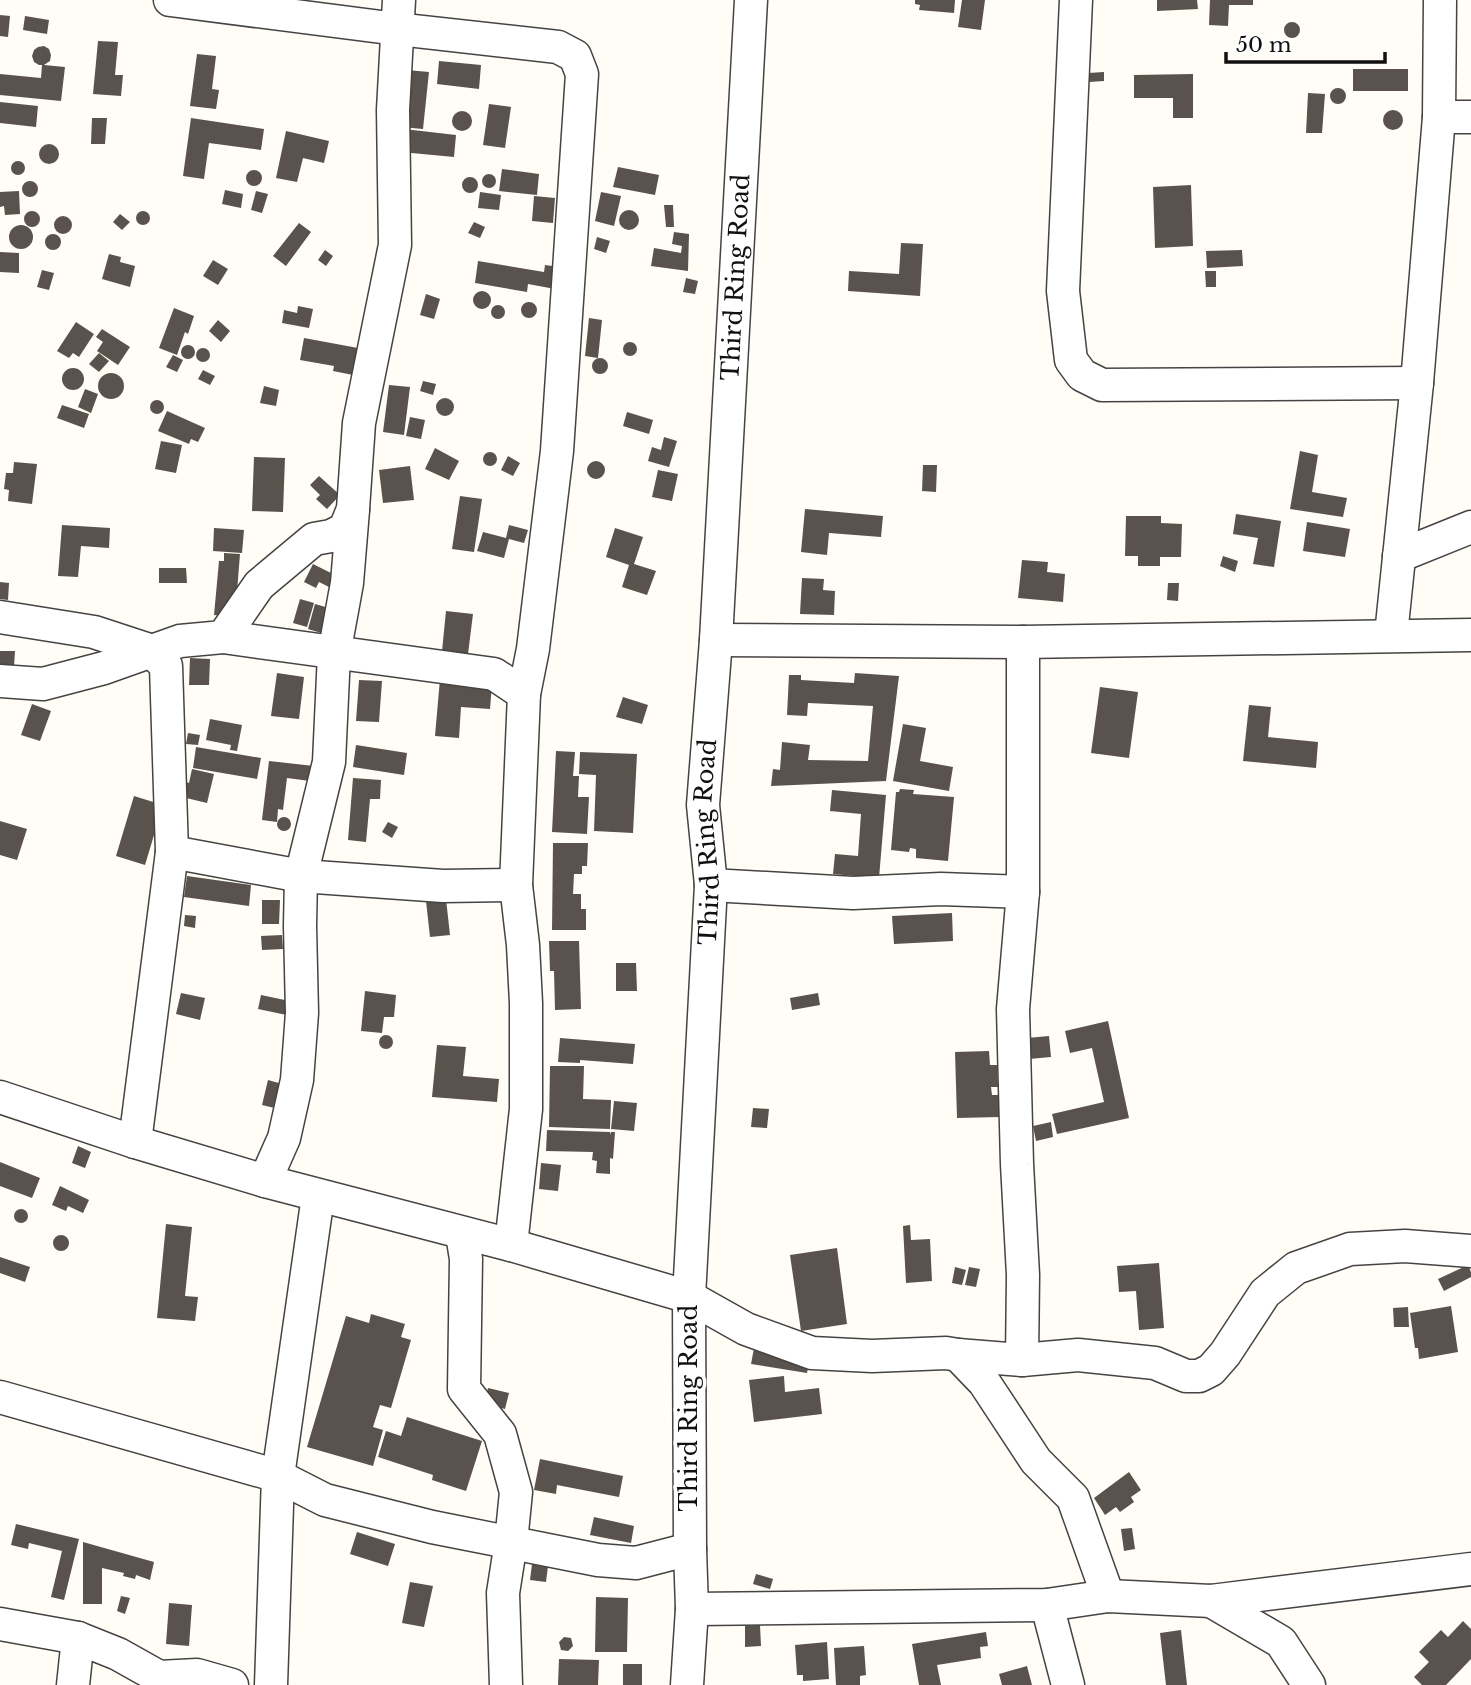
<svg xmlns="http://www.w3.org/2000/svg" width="1471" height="1685" font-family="'Libre Baskerville',serif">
  <rect width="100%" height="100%" fill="#fffdf5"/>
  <path fill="#5a524d" d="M915,0h40l-1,13 -35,-3 1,-5 -5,-1z
    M962,0h23l-4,30 -23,-3z
    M1157,0h40l1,9 -41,2z
    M1210,0h43v5h-24l-1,21 -19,-1z
    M0,15l10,1 -2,21 -8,-1z
    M25,16l24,4 -2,14 -24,-4z
    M1284 30a8 8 0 1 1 16 0a8 8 0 1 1-16 0Z
    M98,41l20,1 -3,33h8l-2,21 -28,-2z
    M44,46l5,3 2,6 -1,6 -6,4 21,2 -4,34 -61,-6v-21l41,4 1,-13h-3l-5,-3 -2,-6 2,-6 4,-3z
    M197,54l19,2 -4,33 7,1 -3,19 -26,-3z
    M439,61l42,4 -2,24 -42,-5z
    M1353,69h55v22h-55z
    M407,70l22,2 -6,57 -22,-2z
    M1104,72v9l-15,1 -1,-9z
    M1193,74v44h-20v-20h-39v-23z
    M1330 96a8 8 0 1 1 16 0a8 8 0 1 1-16 0Z
    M1308,93l17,1 -3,39h-16z
    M0,102l38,4 -2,21 -36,-4z
    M489,104l22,3 -6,41 -22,-3z
    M1383 120a10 10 0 1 1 20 0a10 10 0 1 1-20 0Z
    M452 121a10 10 0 1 1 20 0a10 10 0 1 1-20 0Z
    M92,118h15l-2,26h-14z
    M191,118l73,11 -3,21 -52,-7 -5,36 -21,-3z
    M404,129l52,6 -2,22 -53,-5z
    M286,131l43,10 -5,22 -21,-5 -6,24 -21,-4z
    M39 154a10 10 0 1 1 20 0a10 10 0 1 1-20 0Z
    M11 168a7 7 0 1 1 14 0a7 7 0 1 1-14 0Z
    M618,167l41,8 -4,20 -42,-8z
    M502,169l37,5 -2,21 -38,-4z
    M246 178a8 8 0 1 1 16 0a8 8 0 1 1-16 0Z
    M482 181a7 7 0 1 1 14 0a7 7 0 1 1-14 0Z
    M462 185a8 8 0 1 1 16 0a8 8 0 1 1-16 0Z
    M22 189a8 8 0 1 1 16 0a8 8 0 1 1-16 0Z
    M1191,185l2,61 -38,2 -2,-61z
    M225,190l18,4 -2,14 -19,-4z
    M19,191l1,23 -15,1 -1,-9 -4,1v-15z
    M256,191l12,3 -6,19 -11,-3z
    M480,192l21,3 -2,15 -21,-2z
    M601,192l20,4 -7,30 -19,-5z
    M534,196l21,2 -2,25 -21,-2z
    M664,205h9l1,22h-8z
    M619 220a10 10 0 1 1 20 0a10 10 0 1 1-20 0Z
    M24 219a8 8 0 1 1 16 0a8 8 0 1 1-16 0Z
    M136 218a7 7 0 1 1 14 0a7 7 0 1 1-14 0Z
    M120,214l10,8 -8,8 -9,-8z
    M54 225a9 9 0 1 1 18 0a9 9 0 1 1-18 0Z
    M474,222l11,5 -5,11 -12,-5z
    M299,223l12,9 -25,34 -13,-10z
    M9 237a12 12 0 1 1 24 0a12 12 0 1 1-24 0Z
    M674,232l15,2 -1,37 -37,-5 3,-18 27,5 1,-7 -10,-2z
    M45 242a8 8 0 1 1 16 0a8 8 0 1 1-16 0Z
    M597,237l13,4 -4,12 -12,-4z
    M901,243l22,1 -3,52 -72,-5 1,-20 50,3z
    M325,250l8,6 -7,10 -8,-6z
    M1242,250l1,16 -36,2 -1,-17z
    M0,252l19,1v20l-19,-1z
    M109,254l12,3 -1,5 15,4 -5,21 -28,-8z
    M213,260l15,9 -10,16 -15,-9z
    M478,261l66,11 1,-7 14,2 -4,22 -27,-5 -1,8 -52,-9z
    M42,270l12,3 -5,17 -12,-3z
    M1205,271h11v16h-10z
    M686,278l12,3 -3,13 -12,-2z
    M473 300a9 9 0 1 1 18 0a9 9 0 1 1-18 0Z
    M426,294l14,5 -6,20 -14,-4z
    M521 310a8 8 0 1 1 16 0a8 8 0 1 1-16 0Z
    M491 312a7 7 0 1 1 14 0a7 7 0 1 1-14 0Z
    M298,306l15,3 -4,19 -27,-5 2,-13 13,3z
    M174,308l20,8 -6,18 -3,-2 -8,23 -18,-7z
    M589,318l13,2 -4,38 -13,-2z
    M218,320l12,11 -9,11 -12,-11z
    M76,322l18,12 -15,23 -6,-4 -4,5 -12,-7z
    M102,329l28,18 -12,18 -21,-14 6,-9 -7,-5z
    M304,338l54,10 -5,27 -20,-4 1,-5 -34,-6z
    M623 349a7 7 0 1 1 14 0a7 7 0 1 1-14 0Z
    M181 352a7 7 0 1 1 14 0a7 7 0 1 1-14 0Z
    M196 355a7 7 0 1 1 14 0a7 7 0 1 1-14 0Z
    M99,353l10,8 -10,11 -10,-8z
    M173,355l10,5 -6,12 -11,-5z
    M592 366a8 8 0 1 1 16 0a8 8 0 1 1-16 0Z
    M62 379a11 11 0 1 1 22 0a11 11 0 1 1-22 0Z
    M203,370l12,6 -5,9 -12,-6z
    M98 386a13 13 0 1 1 26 0a13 13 0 1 1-26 0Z
    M423,381l13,3 -3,11 -13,-4z
    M389,385l21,2 -6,48 -21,-3z
    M264,386l15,4 -3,16 -16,-3z
    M85,389l13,5 -7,19 -13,-6z
    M436 407a9 9 0 1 1 18 0a9 9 0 1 1-18 0Z
    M150 407a7 7 0 1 1 14 0a7 7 0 1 1-14 0Z
    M62,405l27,9 -5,14 -27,-10z
    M167,411l38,17 -7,14 -7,-3 -2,5 -31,-13z
    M627,412l26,8 -4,14 -26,-8z
    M410,417l15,3 -4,19 -15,-3z
    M664,437l13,4 -8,26 -21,-6 4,-14 9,3z
    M161,441l21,4 -6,28 -21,-4z
    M435,448l24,13 -10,19 -24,-11z
    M1300,451l18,4 -6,37 35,6 -4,19 -53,-8z
    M483 459a7 7 0 1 1 14 0a7 7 0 1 1-14 0Z
    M508,456l12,7 -7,13 -12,-6z
    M254,457l31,1 -2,54 -31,-1z
    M587 470a9 9 0 1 1 18 0a9 9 0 1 1-18 0Z
    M14,462l23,2 -5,40 -24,-3 1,-11 -5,-1 2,-16h7z
    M923,465h14l-1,27 -14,-1z
    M410,466l4,34 -31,3 -4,-33z
    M658,470l20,4 -6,27 -20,-4z
    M319,476l21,19 -13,14 -11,-10 4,-4 -10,-10z
    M460,496l22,3 -8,53 -22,-3z
    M805,509l78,7 -2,21 -52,-4 -2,22 -26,-3z
    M1236,514l45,7 -7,46 -21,-3 5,-26 -25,-4z
    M1126,516h35v7l21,1 -1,33h-21v9h-22v-10h-13z
    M1307,522l43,7 -5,28 -42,-6z
    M62,525l48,3 -1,20 -28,-2 -3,31 -20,-1z
    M509,525l19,5 -4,13 -15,-4 -5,19 -27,-7 6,-19 23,6z
    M214,528l30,2 -2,23 -29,-2z
    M615,528l28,9 -9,27 22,7 -9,24 -25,-8 7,-22 -23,-8z
    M224,553l16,1 -5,63 -21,-2 5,-54h5z
    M1223,556l15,5 -3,11 -15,-6z
    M1022,560l26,2 -1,10 18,2 -2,28 -45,-4z
    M313,564l24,12 -6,12 -12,-6 -3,6 -12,-6z
    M159,568h27l1,15h-28z
    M802,578l22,1 -1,11 12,1 -1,24 -34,-1z
    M0,582l9,1 -1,17 -8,-1z
    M1168,583h11l-1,18 -11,-1z
    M300,599l14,4 -7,24 -14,-4z
    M315,604l21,6 -8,25 -20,-6z
    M446,611l27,3 -5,40 -26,-3z
    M0,651h15l-1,16 -14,-1z
    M190,658l20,1 -1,26h-20z
    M277,673l27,4 -5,42 -28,-3z
    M855,673l44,3 -13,105 -115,5 2,-17 7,1 2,-28 28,3 -2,15 60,1 5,-55 -65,-3 -1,13 -20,-1 2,-40h12v5l53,3z
    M440,679l52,5 -2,25 -29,-2 -2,31 -24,-2z
    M359,680l23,1 -3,41 -23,-1z
    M1100,687l38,5 -9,66 -38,-5z
    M623,697l25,8 -6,19 -26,-7z
    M32,704l19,7 -11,30 -19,-6z
    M1249,705l22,2 -3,30 50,5 -2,26 -73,-7z
    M210,719l32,6 -5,26 -7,-1 1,-5 -25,-5z
    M903,724l23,4 -6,33 33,6 -4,24 -56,-10z
    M188,733l12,2 -2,10 -12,-1z
    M356,745l51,8 -3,22 -51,-8z
    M196,747l65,11 -4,21 -64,-11z
    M556,751l19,1 -2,24h6l-1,21h11l-2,37 -35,-2z
    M580,752l57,2 -4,79 -39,-2 2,-56 -17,-1z
    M269,761l45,5 -4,15 -23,-3 -4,32 -5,-1 -1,13 -15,-2z
    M192,769l22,5 -7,29 -29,-7 4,-15 7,2z
    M353,778l28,2 -1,19h-10l-4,43 -18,-2z
    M900,789l14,1 -1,4 41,3 -6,64 -32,-3v-9l-6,-1 -1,4 -18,-2 5,-58h3z
    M832,790l54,5 -7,83 -46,-4 2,-20 23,2 3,-42 -31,-3z
    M134,796l29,9 -18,60 -29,-9z
    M277 824a7 7 0 1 1 14 0a7 7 0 1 1-14 0Z
    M0,821l27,8 -10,31 -17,-5z
    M388,822l10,5 -6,11 -10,-6z
    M553,843h35l-1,23h-5v8h-8l-1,20h8v15h5v21h-34z
    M187,876l64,9 -2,21 -65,-9z
    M446,899l4,36 -20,2 -4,-36z
    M262,900h18l-1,24h-17z
    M952,913l1,28 -59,3 -2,-28z
    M185,915l11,1 -1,12 -11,-2z
    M282,935l1,14 -21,1 -1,-14z
    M549,941h30l2,68 -26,1 -1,-39h-4z
    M616,963h20l1,28h-21z
    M365,991l31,4 -2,22h-10l-2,16 -21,-2z
    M181,993l24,5 -5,22 -24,-6z
    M818,993l2,12 -28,5 -2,-12z
    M261,995l38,8 -3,14 -38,-8z
    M1108,1021l21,97 -72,16 -5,-20 52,-12 -12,-54 -22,5 -5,-22z
    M379 1042a7 7 0 1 1 14 0a7 7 0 1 1-14 0Z
    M1049,1036l2,21 -22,2 -2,-21z
    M560,1038l75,6 -2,20 -53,-4v3l-22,-1z
    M437,1045l29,2 -3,29 36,3 -2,23 -65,-5z
    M989,1051l1,14h7l1,22h-7l1,8h8v22l-43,1 -2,-66z
    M550,1066h34l-1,33 28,1 -1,29 -61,-2z
    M268,1080l25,7 -6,24 -25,-6z
    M614,1101l23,2 -3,28 -23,-2z
    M753,1108l16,1 -2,19 -16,-1z
    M1051,1122l2,15 -17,4 -3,-15z
    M547,1130l63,2 1,3v-3h4l-2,27 -3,-1v16l-14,-1 1,-12 -5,-1 1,-8 -47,-1z
    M78,1146l13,6 -6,16 -13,-5z
    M0,1162l40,16 -8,20 -32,-12z
    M541,1163l20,2 -3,26 -19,-2z
    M60,1186l29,14 -6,13 -15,-7 -2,5 -14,-6z
    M14 1216a7 7 0 1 1 14 0a7 7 0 1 1-14 0Z
    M166,1224l26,3 -7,69 13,1 -3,24 -38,-3z
    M910,1225l1,15 19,-1 2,42 -26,2 -3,-57z
    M53 1243a8 8 0 1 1 16 0a8 8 0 1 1-16 0Z
    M837,1248l10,76 -46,7 -11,-76z
    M0,1257l30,10 -5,15 -25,-9z
    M1159,1263l5,65 -25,2 -3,-39 -17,1 -2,-26z
    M1468,1265l3,7v5l-27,14 -6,-12z
    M955,1267l11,3 -4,15 -10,-2z
    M969,1267l11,2 -4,18 -11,-2z
    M1451,1306l7,46 -39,7 -1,-11h-3l-5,-35z
    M1408,1307l1,20h-15l-1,-19z
    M371,1314l34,10 -4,13 10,3 -20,68 -11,-3 -7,22 10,3 -10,36 -66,-19 39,-131 23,7z
    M754,1348l56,10 -3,15 -56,-9z
    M784,1376l1,16 34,-4 3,26 -68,8 -5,-42z
    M488,1388l21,5 -4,16 -21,-5z
    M407,1417l75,24 -16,50 -34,-11 1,-5 -55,-18 8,-26 15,5z
    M540,1459l83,17 -4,21 -62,-12 -1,9 -22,-4z
    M1129,1472l12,18 -10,7 3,5 -14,10 -4,-5 -11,8 -11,-17z
    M594,1517l40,9 -3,17 -41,-8z
    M16,1524l63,15 -15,61 -13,-3 11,-46 -33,-8 -1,6 -17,-4z
    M1132,1528l3,21 -11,2 -3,-22z
    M357,1532l38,12 -7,22 -38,-12z
    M83,1542l71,20 -4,18 -14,-5 -1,4 -12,-3 1,-3 -22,-5v36h-19z
    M533,1556l16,2 -3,24 -16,-2z
    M756,1574l17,5 -3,10 -17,-5z
    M410,1582l23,4 -9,41 -22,-4z
    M121,1596l9,2 -5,16 -8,-3z
    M596,1597l32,1 -1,54h-32z
    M169,1603l23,2 -3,41 -23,-2z
    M1463,1621l8,8v30l-25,26h-24l-8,-8 15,-15 -10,-10 22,-22 7,7z
    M760,1625l1,21 -16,1v-21z
    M1181,1630l6,55h-21l-6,-52z
    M986,1632l2,14 -8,1 1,11 -44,7 4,20h-22l-7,-41z
    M564,1637l7,1 2,8 -5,5 -7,-1 -2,-8z
    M827,1642l2,37 -26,2v-6h-6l-2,-30z
    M864,1646l2,29 -6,1v9h-24l-2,-37z
    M559,1659l40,1 -1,25h-40z
    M623,1664h19v21h-19z
    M1027,1666l5,19h-30l-3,-11z"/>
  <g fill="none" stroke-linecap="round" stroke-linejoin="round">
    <g stroke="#444" stroke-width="35">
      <g id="minor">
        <path d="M170,0l227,29 161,18 17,9 7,18 -25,377 -24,198 -9,45 -8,191 7,60 3,58v106l-15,136"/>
        <path d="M1076,0l-13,291 8,69 11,15 20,10 315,-2"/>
        <path d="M1439,117h32"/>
        <path d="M1399,556l72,-29"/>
        <path d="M0,617l94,15 58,19 14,15 6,186"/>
        <path d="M1391,635l26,-252 22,-266 1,-117"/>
        <path d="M223,637l271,37 30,20"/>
        <path d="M716,640l307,2 448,-7"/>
        <path d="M0,681l43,3 61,-16 76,-27 43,-4 36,-52 55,-46 17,-3 14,-7 8,-20 6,-86 36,-178 -2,-135 6,-110"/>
        <path d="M711,885l142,8 88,-4 82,3"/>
        <path d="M0,1097l135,45 130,39 246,64 178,52 57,32 66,24 60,3 74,-3 12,2 26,27 52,79 37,37 35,98"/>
        <path d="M135,1142l37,-290 129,24 142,10 73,-1"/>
        <path d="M265,1181l19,-43 13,-58 5,-67 -2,-87 1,-50 28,-114 5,-108 13,-71 6,-73"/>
        <path d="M462,1234l4,25 -2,130 36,45 16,58 -5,50 -8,51 3,92"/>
        <path d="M958,1355l64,5 56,-5 77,8 31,13h13l12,-6 14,-16 40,-61 31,-25 54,-19 55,-3 66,5"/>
        <path d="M1022,1360l1,-85 -6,-111 -4,-155 10,-117v-250"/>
        <path d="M0,1397l278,79 47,24 107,27 166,33 38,3 54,-14"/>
        <path d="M1211,1601l70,41 28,43"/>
        <path d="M1047,1605l21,80"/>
        <path d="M692,1609l355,-4 61,-9 103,5 260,-32"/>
        <path d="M0,1624l78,14 40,16 41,23 38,-2 35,10"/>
        <path d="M73,1685l5,-47"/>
        <path d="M271,1685l7,-209 40,-280"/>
        <path id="s1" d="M687,1685l5,-76 -2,-60 -1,-252 22,-412 -8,-80 13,-165 35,-640"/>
      </g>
    </g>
    <use href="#minor" stroke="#fff" stroke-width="32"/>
  </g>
  <g text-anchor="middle" stroke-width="7" stroke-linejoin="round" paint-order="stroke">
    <g font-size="24" fill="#111" stroke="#fff">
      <text dy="8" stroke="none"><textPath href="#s1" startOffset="1410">Third Ring Road</textPath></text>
      <text dy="8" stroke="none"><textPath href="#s1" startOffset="844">Third Ring Road</textPath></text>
      <text transform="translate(689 1408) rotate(-90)" y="8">Third Ring Road</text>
    </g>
  </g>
  <path d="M1226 52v10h159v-10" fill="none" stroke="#111111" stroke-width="3.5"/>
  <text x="1236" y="52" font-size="21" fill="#111111" stroke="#ffffff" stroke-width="5" paint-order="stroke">50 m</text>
</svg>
